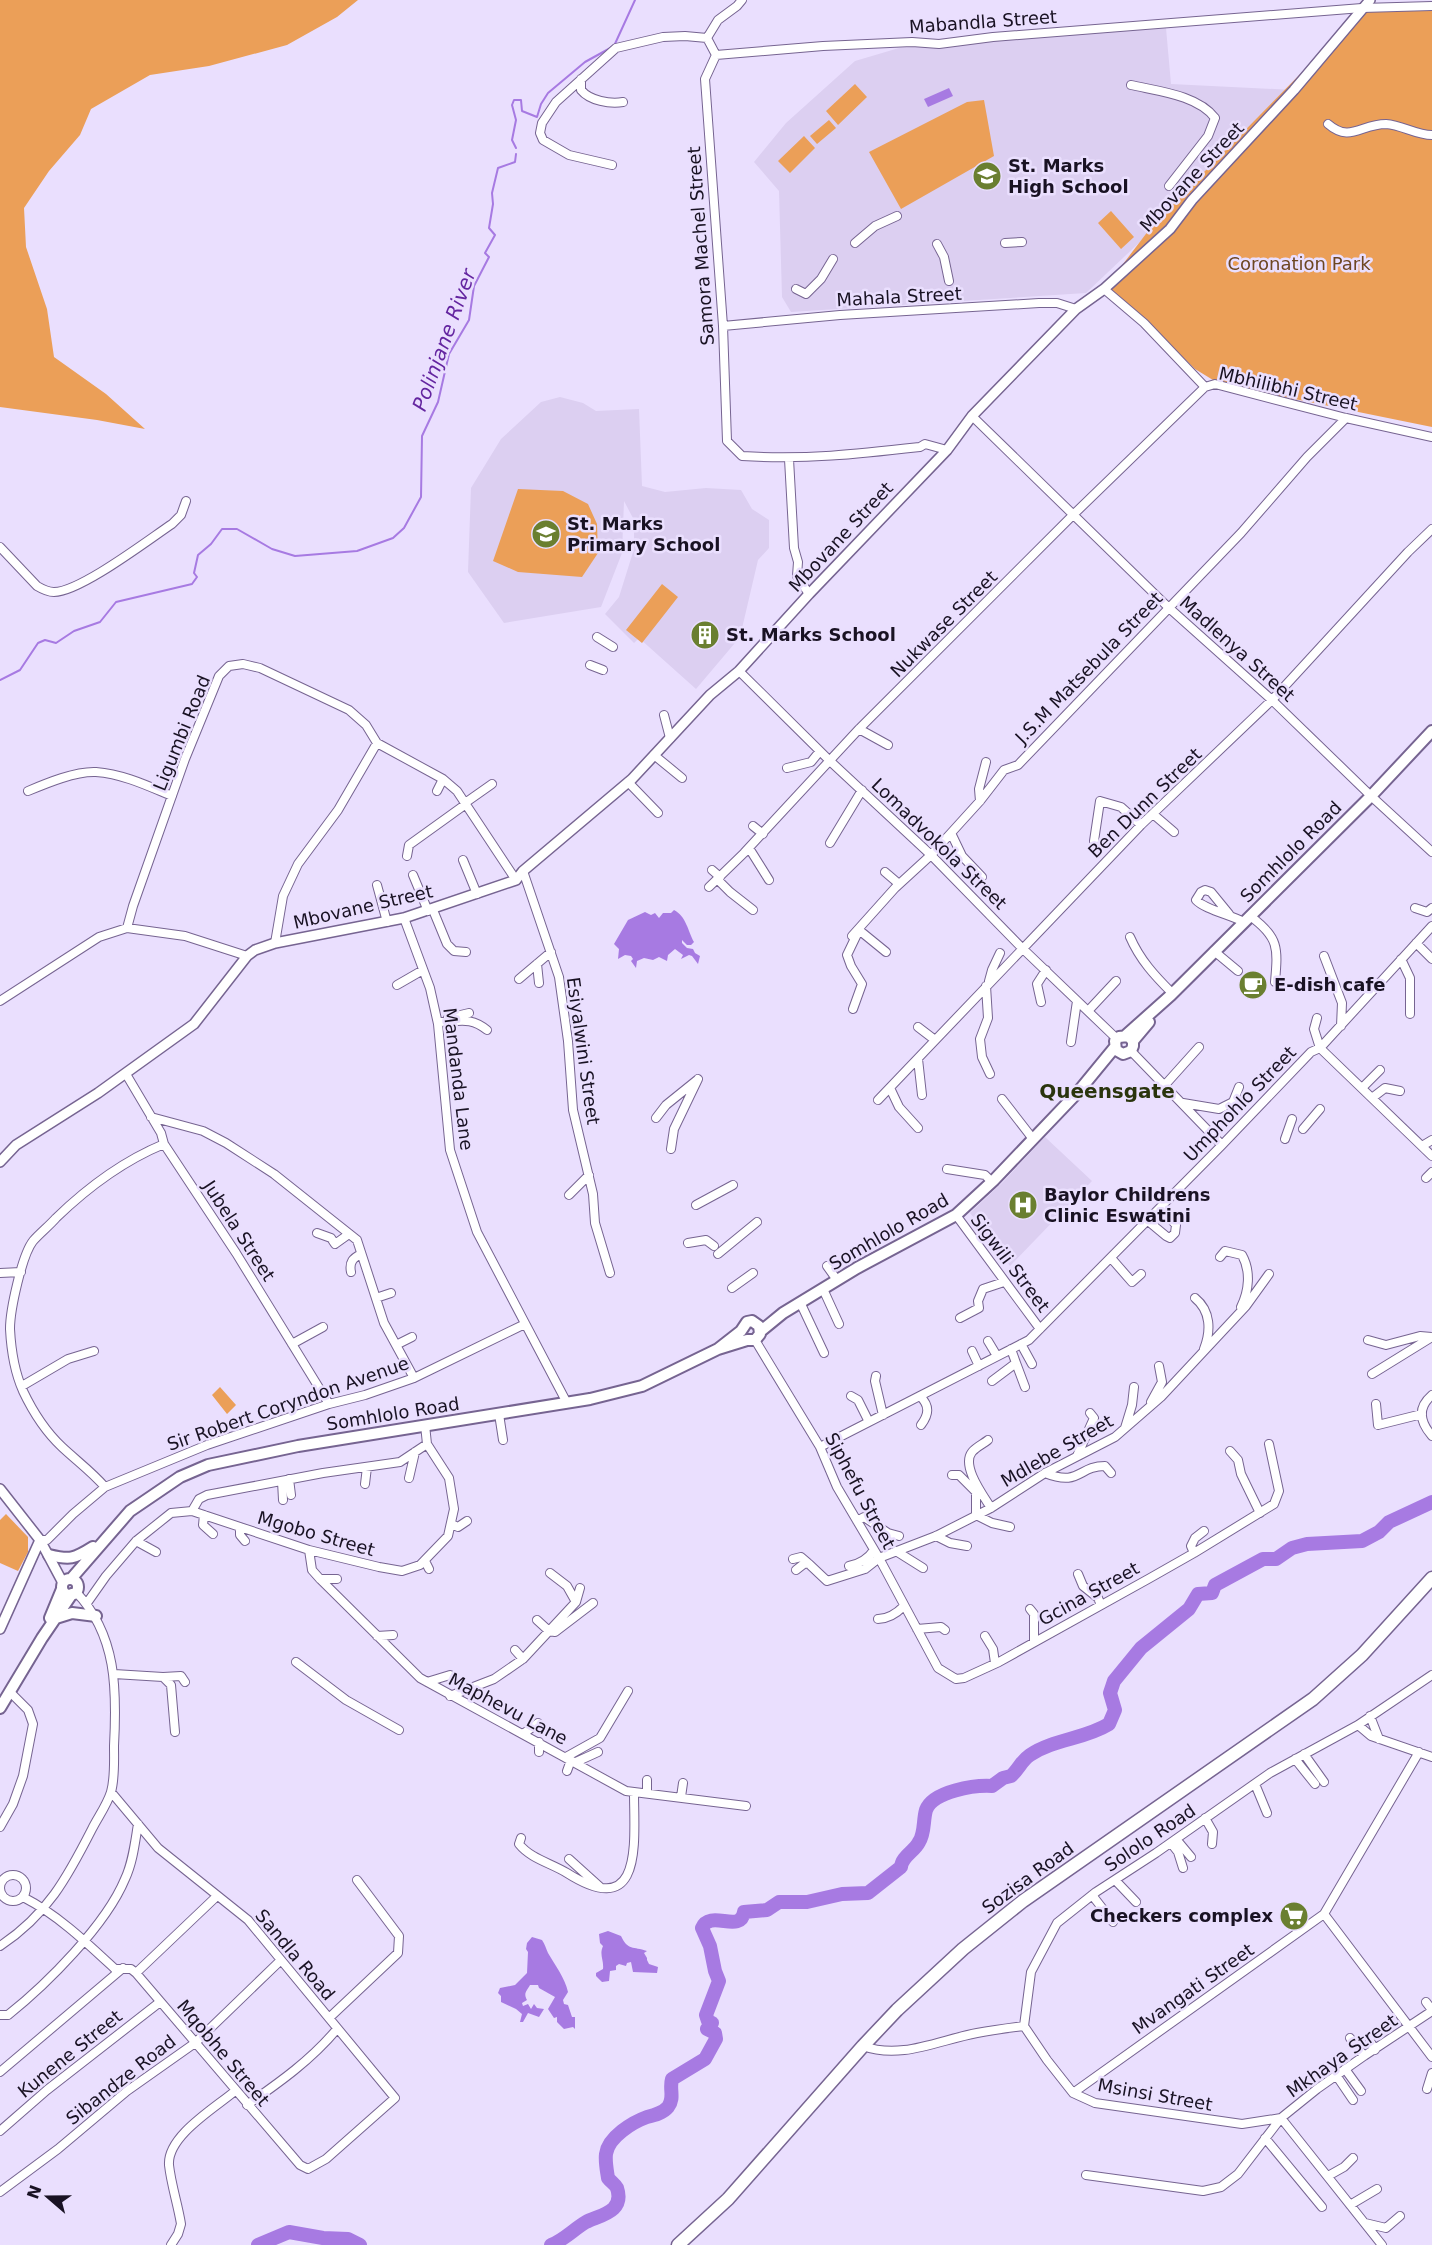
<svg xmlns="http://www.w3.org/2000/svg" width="1432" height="2245" font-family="'DejaVu Sans',sans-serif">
  <rect width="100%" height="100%" fill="#eadffe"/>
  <path fill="#dccff1" d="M1166,28l5,56 123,6 -113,113 -95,90 -295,19 -9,-15 -3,-106 -25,-29 32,-39 69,-62 44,-13z
    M560,397l23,6 13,8 43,-2 3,77 23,6 41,-4 35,2 11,19 17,11v28l-11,12 -18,77 -44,52 -57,-51 -5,5 -29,-29 14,-17 15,-48v-29l-10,-19 -2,52 -21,54 -97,16 -36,-51 3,-84 30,-49 40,-37z
    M1045,1137l47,44 -82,85 -40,-53 33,-31z"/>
  <path fill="#eb9f58" d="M0,0h358l-21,17 -50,28 -78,21 -59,9 -59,34 -11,26 -31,36 -25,37 2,39 21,62 7,48 52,37 39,35 -48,-9 -97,-13z
    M1432,6v421l-201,-41 -18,-6 -18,-11 -74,-71 -17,-9 51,-67 210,-214z
    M855,84l12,13 -29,28 -12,-14z
    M984,100l10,56 -93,53 -32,-57 98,-50z
    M829,120l7,8 -19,16 -7,-8z
    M804,136l11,12 -25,25 -12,-12z
    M1111,211l23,26 -13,12 -23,-26z
    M518,489l45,2 25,13 9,20 1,29 -16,24 -64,-5 -25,-11z
    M662,584l16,13 -36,46 -16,-13z
    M220,1387l16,18 -9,9 -15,-19z
    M6,1514l22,23v15l-10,19 -18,-8v-43z"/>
  <path fill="#a77ae2" d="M949,88l4,8 -25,11 -4,-8z
    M674,910c12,6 14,21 20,32l-3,3h-4l-5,-5v3l5,5 6,1 2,4 5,3 -2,8 -6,-8 -3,-1 -8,4 2,-4 -8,-6 -7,6 -1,6 -8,-4 -6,3 -9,-2 -7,3 -1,7 -5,-7 2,-2 -2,-3 -6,-1 -7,4 1,-10 -5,-5 14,-24 17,-8 6,3 4,-2 4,5 4,-5h8z
    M608,1931l13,5c7,15 12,10 26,15l-3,2 3,5v2l2,4 9,3 -1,6 -24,-1 -2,-10 -4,1 -1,3 -7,-2 -3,2v4l-6,1 -1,10 -7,1 -6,-6v-3l7,-4c1,-9 -4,-14 0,-23l-3,-3 -1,-9z
    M532,1937l10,3c3,4 4,9 6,13 7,12 17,25 20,39l-5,8 1,4 4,1 4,12h3v12l-2,-2 -9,2 -7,-7v-5l-3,1 -6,-9 7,-12 -16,-9 -1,-3h-8c-3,6 -7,8 -3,15l-5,3 1,3 5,-2 3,5 3,-5 3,4 7,1 -5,8 -11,-4 -5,9h-3l2,-8 -6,-5 -15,-7v-6l-3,-3 2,-5 15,-3 12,-12 1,-21 -2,-3 1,-6z"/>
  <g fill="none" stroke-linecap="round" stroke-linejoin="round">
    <path stroke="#a77ae2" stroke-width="2" d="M516,148l-4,-8 4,-20 -4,-15 2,-5h7l1,11 15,6 4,-13 7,-11 37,-31 29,-16 21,-46
      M0,680l20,-10 18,-27 7,-3 11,3 18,-12 26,-9 16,-20 76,-18 5,-7 -3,-4 4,-18 13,-11 11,-15h15l35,20 23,7 62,-5 36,-13 11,-10 17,-31 1,-61 16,-34 11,-48 20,-34 5,-34 15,-29 -4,-4 10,-18 -6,-7 4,-24 -1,-11 6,-25 17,-6 1,-8"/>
    <path stroke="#a77ae2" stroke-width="14" d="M258,2245l31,-13 34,6 25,1 12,6
      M551,2245c13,-5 23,-16 35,-23 14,-7 39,-10 31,-34 -2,-4 -6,-6 -9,-10 -1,-7 -3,-16 -2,-24 2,-17 27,-32 41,-37 8,-2 16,-4 21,-10 7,-9 1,-18 4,-28l33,-20 11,-20 -1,-6 -8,-4 5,-6 -4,-2 -2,-6 13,-34 -4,-10 -5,-25 -8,-18c8,-19 39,6 42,-16l23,-2 12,-8h28l35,-8 26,-1 33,-26c1,-11 13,-15 18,-25 6,-9 4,-22 7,-32 7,-19 49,-25 66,-24l11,-8 8,-2c8,-7 10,-15 19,-21 24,-16 55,-16 79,-31l6,-14 -5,-17 4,-12 27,-33 48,-39 9,-15 14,-1 3,-8 48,-26h13l16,-11 15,-4 55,-3 17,-9 10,-10 43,-20"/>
    <g stroke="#766491" stroke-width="10">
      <path id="minor" d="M742,0l-5,6 -19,14 -11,18 9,17 -11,24 18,247 4,115 15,15c63,4 116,-2 178,-9l5,-3 22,6
        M716,55l107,-9 89,-4 27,2 54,-7 369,-29 70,-2
        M581,79v11c9,11 29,14 42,12
        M1131,85c26,6 67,10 84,33l-7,18 -39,50
        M1328,124c22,19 33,0 58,0 16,1 30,11 46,11
        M612,165l-43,-10 -26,-15 -3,-7 2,-10 14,-21 60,-54 47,-11 22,-1 22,2
        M855,243l20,-17 22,-10
        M1005,243l17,-1
        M937,244l7,13 5,24
        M796,289l10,5 15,-15 12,-20
        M1104,289l40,34 61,64 10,-3 131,34 86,19
        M723,326l117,-11 199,-12h18l19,6
        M972,416l196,191 104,93 99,96 61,56
        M789,459l5,89 4,14 -1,14 12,18
        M0,547l37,39c5,3 10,6 17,6 26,0 94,-52 118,-68l9,-9 5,-14
        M597,637l16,10
        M590,665l13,5
        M739,671l91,90 101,94 91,93 95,91
        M664,715l6,23
        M859,729l29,16
        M654,755l28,23
        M787,768l24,-6 9,-11
        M628,782l30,31
        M28,791c19,-8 48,-20 68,-19 27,2 52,14 76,24
        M437,791l6,-12
        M980,801l-1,-12 7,-27
        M465,803l27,-19
        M1153,814l21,18
        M753,826l10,8
        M951,833l11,23 20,21
        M1094,841l6,-40 21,6 20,18
        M830,843l32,-53
        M749,848l20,32
        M407,856l2,-11 57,-41
        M463,860l14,34
        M712,870l8,7
        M523,871l36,106 9,64 5,69 20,84 2,29 15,50
        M885,872l14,12
        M413,875l15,36
        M717,879l13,13 23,18
        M377,885l10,37
        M709,887l35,-34 115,-124 215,-215 131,-127
        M1415,908l12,4 5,-4
        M433,910l14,34 7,7 12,1
        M1229,914l-18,-22 -6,-2 -4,2 -5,8c8,9 35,15 48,22
        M1250,916c29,21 28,32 25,66
        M404,918l26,70 8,36 12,126 27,82 90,171
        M127,928l6,-22 52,-147 34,-83 10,-10 14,-2 17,4 89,42 17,15 11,18 66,36 14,12 59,89
        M852,936l43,-48 36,-33 49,-54 24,-31 14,-5 223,-232 66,-76 39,-39
        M1130,937c10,23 25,39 42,56
        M275,943l8,-47 15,-32 40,-54 39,-67
        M1416,943l16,16
        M1214,951l24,20
        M1324,956l18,47 -1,23
        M1401,959l9,19v36
        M537,964l2,19
        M519,979l32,-27
        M989,981l3,-11 8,-17
        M397,985l26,-15
        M986,986l2,32 -8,21 2,18 8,17
        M0,1001l99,-64 28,-9 58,8 62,20
        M1041,1002l-4,-18 9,-14
        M853,1009l9,-25 -11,-18 -4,-11 12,-25 27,22
        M1088,1011l28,-30
        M448,1018l21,-5
        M1317,1018l-3,11 6,19 112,108
        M438,1022c21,0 32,-6 49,8
        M918,1027l17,13
        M1071,1042l6,-41
        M1131,1051l91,94
        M918,1059l4,36
        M126,1074l35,59 3,11 72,109 93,151
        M1164,1086l35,-39
        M890,1088l9,19 19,21
        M1362,1088l18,-18
        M1372,1098l13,-10 15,3
        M1002,1099l31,40
        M878,1100l263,-275 131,-125 136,-148 24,-23
        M1183,1103l36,6 14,-7 6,-15
        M151,1117l52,14 23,12 48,31 83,66 27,83 30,55
        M656,1118l10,-13 31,-25
        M1303,1129l17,-20
        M1285,1139l7,-20
        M1422,1146l10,-6
        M671,1149l3,-20 24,-50
        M947,1169l38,6 7,7
        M1426,1178l6,-6
        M569,1195l20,-20
        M696,1205l37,-20
        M956,1215l84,114
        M1148,1221l18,15 4,2 5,-5 1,-8 -15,-17
        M317,1233l14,5 4,6 14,-10
        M688,1243l18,-3 8,6
        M718,1254l39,-32
        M1220,1257l5,-6 17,4c9,16 7,36 -1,52
        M1111,1258l21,24 9,-8
        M827,1266l10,14
        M351,1272c-2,-10 2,-14 10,-18
        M0,1273l21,-1
        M732,1288l21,-15
        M823,1289l16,35
        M376,1298l15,-5
        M1195,1298c16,13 16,33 9,51
        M800,1302l24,51
        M960,1318l19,-10 -1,-7 5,-12 21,-7
        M755,1340l65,107 17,40 42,71 59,110 18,11 8,-1 35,-16 151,-84 44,-25 80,-49 5,-13 -10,-47
        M1368,1340l18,5 34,-9 12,1
        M988,1341l9,15
        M292,1344l31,-17
        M1021,1344l11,20
        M396,1345l16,-8
        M972,1351l7,15
        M1016,1363l9,24
        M1372,1374l60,-37
        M876,1376l-1,5 8,34
        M992,1381l24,-18 -5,-14
        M22,1386l46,-27 26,-8
        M1432,1395c-15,13 -12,27 0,41
        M851,1396l7,4 11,22
        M920,1396c10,10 9,18 1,29
        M1151,1402l11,-20 -3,-16
        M1376,1404l2,21 44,-11
        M499,1414l4,26
        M1125,1428l7,-23 2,-18
        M988,1440c-5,4 -12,7 -16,12 -11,14 11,43 19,56
        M820,1447l209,-107 193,-195 89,-93 9,-4 112,-122
        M1230,1451l8,9 3,14 19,39
        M1077,1456l17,-38 -4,-5
        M1045,1473c35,14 33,-7 60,-7l6,7
        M952,1475h7l17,17v23l16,8 18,4
        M409,1478l6,-26
        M289,1479l2,16
        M282,1481l1,19
        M365,1484l2,-17
        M105,1487c-13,-15 -28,-26 -43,-40 -16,-15 -30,-37 -39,-56 -8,-18 -12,-43 -13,-62 0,-19 12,-74 23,-88 7,-8 16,-15 23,-23 32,-31 67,-57 108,-74
        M192,1511l7,-12 8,-4 116,-22 77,-11 27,-18
        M204,1515l-1,10 10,9
        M857,1521l7,-4 24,16 11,3
        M451,1524l7,3 9,-6
        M240,1527v8l5,6
        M936,1536l14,7 17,3
        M40,1540h7l26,-26 32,-27 102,-42 122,-41 36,-9 49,-17 111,-54
        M136,1541l20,11
        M309,1550l3,20 8,9 100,99 206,113 120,15
        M896,1551l27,17
        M1194,1553l-3,-7 4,-8 9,-7
        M793,1559l8,-2 7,6
        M425,1561l4,8
        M849,1566c10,-2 19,-7 25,-16
        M796,1570l9,-7 4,1 18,17 38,-12 14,-11 57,-22 55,-28 54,-35 70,-36 46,-40 85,-91 23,-32
        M1078,1574l5,12 15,12 3,7
        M320,1579h17
        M576,1602l4,-14
        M87,1603l19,-27 30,-35 35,-28 21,-2 117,39 70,17 23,4 18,-6 28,-29 6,-27 -5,-31 -22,-34 -2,-19
        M1030,1609l4,5v27
        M878,1619c10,0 19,-6 26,-13
        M537,1620l12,11 6,1 38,-29
        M917,1629l24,-2 4,3
        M377,1636l16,-1
        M985,1636l8,13 2,14
        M515,1650l8,9
        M296,1662l50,38 53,30
        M114,1674l49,3 8,8 4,47
        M163,1677l18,-1 4,6
        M427,1682l23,-7
        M450,1696l44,-17 29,-20 53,-57 -9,-16 -17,-13
        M1370,1716l9,23
        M1358,1725l13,11 61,21
        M523,1734l15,-11
        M539,1752v-10
        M1304,1754l20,28
        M566,1757l34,-19 28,-47
        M1295,1759l20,25
        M576,1762l22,-10
        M567,1771l4,-11
        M1255,1784l12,29
        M647,1793v-13
        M681,1797l2,-14
        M1205,1818l8,14 -1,12
        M0,1827l13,-23 10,-28 10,-52 -5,-14 -17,-17
        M521,1838l-2,6c12,15 32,19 48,29 77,49 67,-31 67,-81
        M1176,1839l15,18
        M1171,1843l7,9 5,16
        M569,1859l31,28
        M0 1888a13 13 0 1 1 26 0a13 13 0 1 1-26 0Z
        M1115,1880l21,22
        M1092,1895l21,27
        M23,1897c35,18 63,45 92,72h16l5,4 164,192 8,4 18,-10 69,-61 -147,-178 -90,-72 -47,-56
        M1324,1914l108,143
        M0,1946c47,-31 67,-68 92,-117 6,-12 15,-24 19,-37 4,-14 3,-31 3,-46 3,-56 3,-111 -38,-154
        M136,1973l81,-77
        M1426,2002l6,8
        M0,2015h8c39,-31 98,-90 117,-136 8,-17 10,-37 13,-55
        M329,2018l69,-65 1,-17 -42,-56
        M1024,2026l7,-54 26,-49 39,-31 60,-39 114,-80 88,-48 74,-50
        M1350,2038l14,18
        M1370,2041l5,9
        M863,2046c38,14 76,-6 114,-13 16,-3 31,-5 47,-7l23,34 26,33 22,10 147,21 39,-6
        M1345,2069l16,22
        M0,2072l123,-104
        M1336,2075l17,25
        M1427,2089l5,-16
        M1073,2093l251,-179 95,-162
        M247,2105c33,-23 64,-45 90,-76
        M1281,2118l101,127
        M0,2131l47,-41 113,-88
        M1265,2138l57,69
        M1086,2175l117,16 18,-4 17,-13 43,-56 36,-29 47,-33 68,-45
        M1328,2176l16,-9 9,-9
        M0,2192l58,-43 69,-58 68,-48 86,-83
        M1350,2205l27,-16
        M1365,2223l21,5 14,-12
        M171,2245l7,-11 3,-10c-3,-19 -10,-40 -12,-59 -2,-29 46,-57 66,-74"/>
    </g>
    <g stroke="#766491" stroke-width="12">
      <path id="tertiary" d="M0,1162l16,-17 82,-52 96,-69 53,-68 8,-6 20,-7 129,-25 112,-38 7,-9 109,-92 78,-84 29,-24 70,-77 138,-144 25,-34 104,-107 28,-20 66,-60 22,-29 102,-110 76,-90
        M0,1489l40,51 23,43
        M0,1629l40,-89"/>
    </g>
    <g stroke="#766491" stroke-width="14">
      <path id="secondary" d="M1125,1036l46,-41 200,-199 61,-65
        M1133,1041l-5,-5 -9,1 -4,4 1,9 7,4 8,-3 2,-5v-5l16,-19
        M761,1331l22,-18 74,-45 99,-53 38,-35 84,-88 37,-45
        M49,1555c21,5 25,4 44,-8
        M71,1579l59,-68 50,-34 28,-12 90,-19 292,-47 52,-13 76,-37 23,-18 6,-9 5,-1 7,5 1,8 -5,6h-8l-29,9
        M62 1587a8 8 0 1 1 16 0a8 8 0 1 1-16 0Z
        M50,1618l12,-29
        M56,1618l16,-5 24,3
        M0,1708l42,-70 30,-44"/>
    </g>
    <g stroke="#766491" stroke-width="15">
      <path id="primary" d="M678,2245l50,-46 135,-153 34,-36 66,-61 60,-48 290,-202 49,-44 70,-77"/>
    </g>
    <use href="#minor" stroke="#fff" stroke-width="8"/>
    <use href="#tertiary" stroke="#fff" stroke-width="9"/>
    <use href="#secondary" stroke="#fff" stroke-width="10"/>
    <use href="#primary" stroke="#fff" stroke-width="12"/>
  </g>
  <defs>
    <g id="school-disc" transform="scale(1.5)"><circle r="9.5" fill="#6a7f30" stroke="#eadffe"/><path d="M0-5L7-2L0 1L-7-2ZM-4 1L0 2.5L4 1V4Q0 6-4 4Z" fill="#fff"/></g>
    <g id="building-disc" transform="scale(1.5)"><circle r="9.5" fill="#6a7f30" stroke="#eadffe"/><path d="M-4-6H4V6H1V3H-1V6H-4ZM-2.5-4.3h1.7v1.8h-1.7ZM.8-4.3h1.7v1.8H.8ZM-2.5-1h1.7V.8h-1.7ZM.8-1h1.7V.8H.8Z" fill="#fff"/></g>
    <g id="cafe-disc" transform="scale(1.5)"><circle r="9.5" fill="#6a7f30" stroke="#eadffe"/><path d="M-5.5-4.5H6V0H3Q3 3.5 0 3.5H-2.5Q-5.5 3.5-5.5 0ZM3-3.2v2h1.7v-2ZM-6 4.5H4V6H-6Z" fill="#fff"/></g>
    <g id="hospital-disc" transform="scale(1.5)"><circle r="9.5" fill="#6a7f30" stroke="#eadffe"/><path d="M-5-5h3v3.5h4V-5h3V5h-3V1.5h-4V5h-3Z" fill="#fff"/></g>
    <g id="supermarket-disc" transform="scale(1.5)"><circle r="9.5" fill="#6a7f30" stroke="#eadffe"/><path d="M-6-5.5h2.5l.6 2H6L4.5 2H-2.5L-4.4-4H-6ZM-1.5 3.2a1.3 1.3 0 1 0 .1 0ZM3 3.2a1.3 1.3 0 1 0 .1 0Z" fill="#fff"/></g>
  </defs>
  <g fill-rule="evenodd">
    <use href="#school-disc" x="987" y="176"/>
    <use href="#school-disc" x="546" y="534"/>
    <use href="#building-disc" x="705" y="635"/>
    <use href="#cafe-disc" x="1253" y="985"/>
    <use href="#hospital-disc" x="1023" y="1205"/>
    <use href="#supermarket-disc" x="1294" y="1916"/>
  </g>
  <g text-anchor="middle" stroke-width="5" stroke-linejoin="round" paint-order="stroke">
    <g font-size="18" fill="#191223" stroke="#eadffe">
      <text transform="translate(983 22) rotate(-4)" y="6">Mabandla Street</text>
      <text transform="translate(1192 177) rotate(-47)" y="6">Mbovane Street</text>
      <text transform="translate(701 246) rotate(-94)" y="6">Samora Machel Street</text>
      <text transform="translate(899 297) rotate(-3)" y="6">Mahala Street</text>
      <text transform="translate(1288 389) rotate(13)" y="6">Mbhilibhi Street</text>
      <text transform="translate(841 537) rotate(-47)" y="6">Mbovane Street</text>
      <text transform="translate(944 624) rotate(-45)" y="6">Nukwase Street</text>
      <text transform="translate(1237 649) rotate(42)" y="6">Madlenya Street</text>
      <text transform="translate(1089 668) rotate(-46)" y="6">J.S.M Matsebula Street</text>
      <text transform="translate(182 733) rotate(-68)" y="6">Ligumbi Road</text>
      <text transform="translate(1145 803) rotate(-44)" y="6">Ben Dunn Street</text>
      <text transform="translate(939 844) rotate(44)" y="6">Lomadvokola Street</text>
      <text transform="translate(1291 852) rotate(-45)" y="6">Somhlolo Road</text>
      <text transform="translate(363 907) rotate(-13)" y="6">Mbovane Street</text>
      <text transform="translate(583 1051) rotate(82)" y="6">Esiyalwini Street</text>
      <text transform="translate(458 1079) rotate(83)" y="6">Mandanda Lane</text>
      <text transform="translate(1240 1104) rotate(-46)" y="6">Umphohlo Street</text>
      <text transform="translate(239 1231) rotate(57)" y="6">Jubela Street</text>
      <text transform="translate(889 1232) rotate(-30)" y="6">Somhlolo Road</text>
      <text transform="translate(1010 1263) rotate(53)" y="6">Sigwili Street</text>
      <text transform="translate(288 1404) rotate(-19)" y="6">Sir Robert Coryndon Avenue</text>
      <text transform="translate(393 1414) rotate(-9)" y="6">Somhlolo Road</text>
      <text transform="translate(1057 1451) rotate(-30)" y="6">Mdlebe Street</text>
      <text transform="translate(860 1491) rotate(62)" y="6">Siphefu Street</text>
      <text transform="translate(316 1534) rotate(16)" y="6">Mgobo Street</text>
      <text transform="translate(1089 1594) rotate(-29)" y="6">Gcina Street</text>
      <text transform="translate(508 1709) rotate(28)" y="6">Maphevu Lane</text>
      <text transform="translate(1150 1838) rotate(-34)" y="6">Sololo Road</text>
      <text transform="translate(1028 1878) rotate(-36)" y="6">Sozisa Road</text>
      <text transform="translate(295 1955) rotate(50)" y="6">Sandla Road</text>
      <text transform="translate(1193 1989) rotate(-35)" y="6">Mvangati Street</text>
      <text transform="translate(223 2053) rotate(50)" y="6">Mqobhe Street</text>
      <text transform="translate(70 2054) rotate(-39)" y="6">Kunene Street</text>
      <text transform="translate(1342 2056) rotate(-35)" y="6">Mkhaya Street</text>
      <text transform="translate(121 2080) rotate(-38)" y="6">Sibandze Road</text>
      <text transform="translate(1155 2095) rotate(10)" y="6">Msinsi Street</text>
    </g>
    <g font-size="18" font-weight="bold" fill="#191223" stroke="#eadffe" text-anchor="start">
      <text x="1008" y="172">St. Marks<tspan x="1008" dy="21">High School</tspan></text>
      <text x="567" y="530">St. Marks<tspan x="567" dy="21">Primary School</tspan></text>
      <text x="726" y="641">St. Marks School</text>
      <text x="1274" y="991">E-dish cafe</text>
      <text x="1044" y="1201">Baylor Childrens<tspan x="1044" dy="21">Clinic Eswatini</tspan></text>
      <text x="1273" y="1922" text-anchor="end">Checkers complex</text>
    </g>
    <g font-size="18" fill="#6d4621" stroke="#eadffe">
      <text x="1299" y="270">Coronation Park</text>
    </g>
    <g font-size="20" font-style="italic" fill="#6425a0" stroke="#eadffe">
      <text transform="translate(444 340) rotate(-70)" y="7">Polinjane River</text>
    </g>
    <g font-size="20" font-weight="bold" fill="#2a340d" stroke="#eadffe">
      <text x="1107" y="1098">Queensgate</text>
    </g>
  </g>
  <g transform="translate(48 2197) rotate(290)" stroke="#eadffe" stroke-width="4.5" paint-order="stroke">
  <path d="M0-4.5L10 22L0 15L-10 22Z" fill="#191223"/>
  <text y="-9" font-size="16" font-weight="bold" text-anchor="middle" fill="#191223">N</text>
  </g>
</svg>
